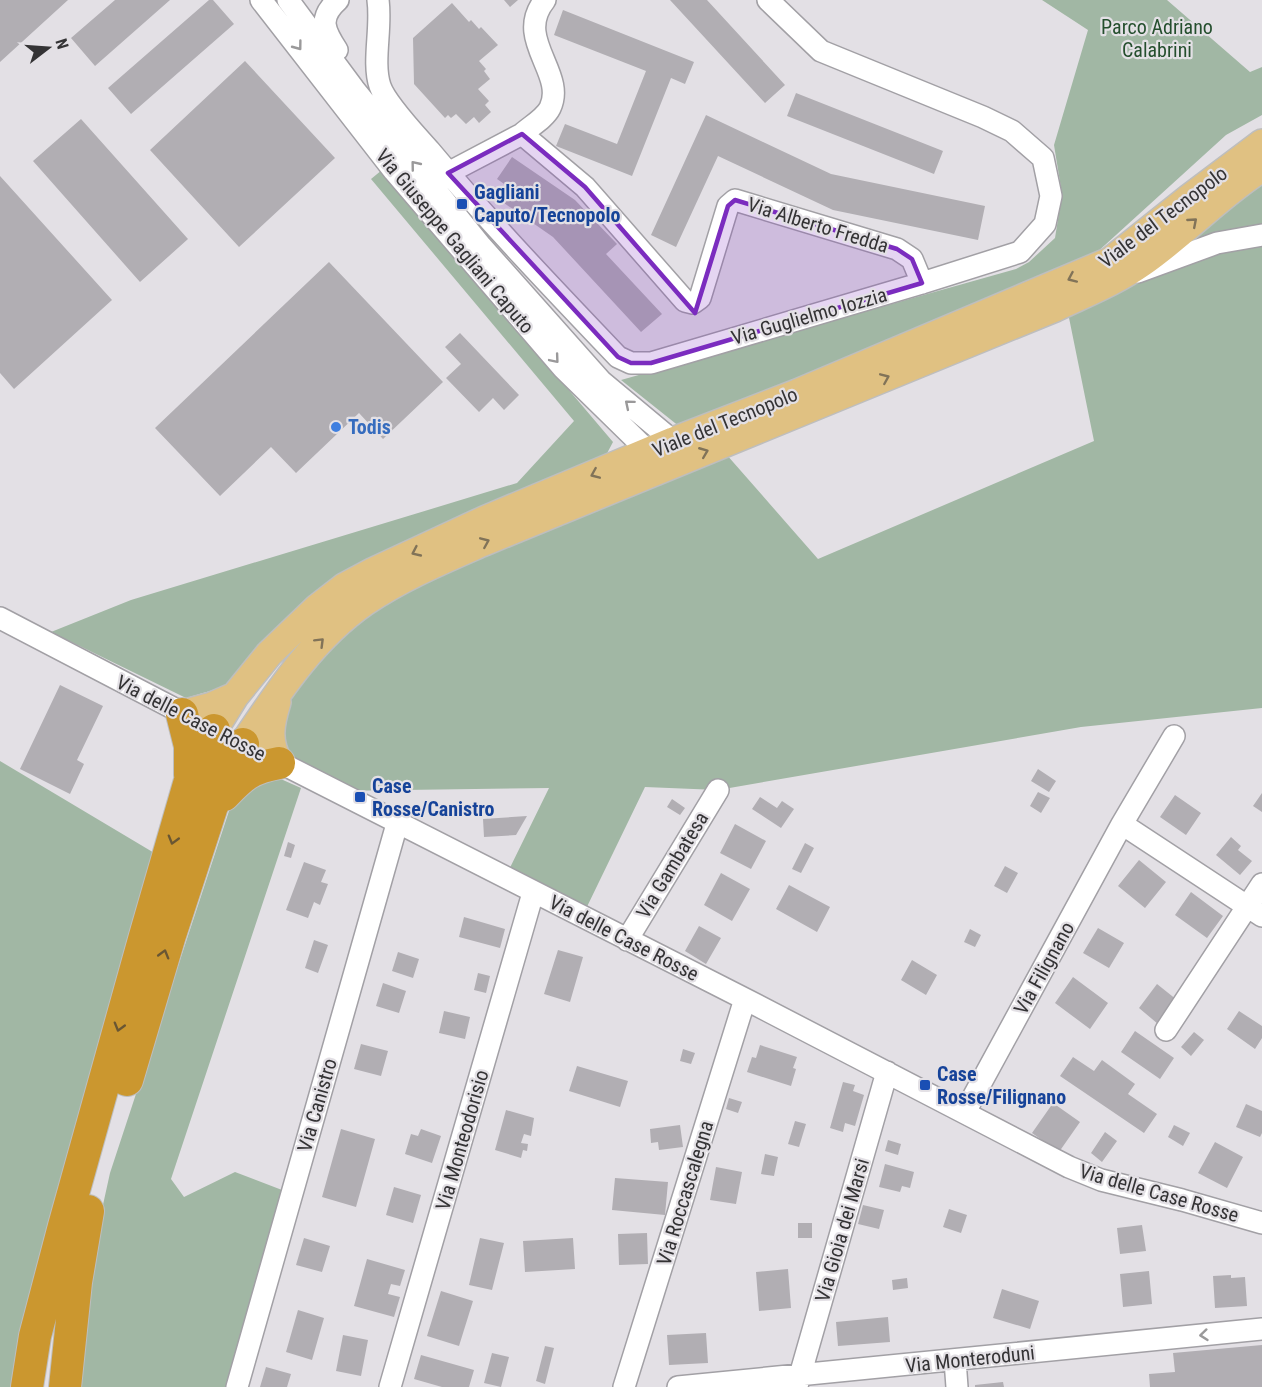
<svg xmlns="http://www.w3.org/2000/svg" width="1262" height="1387" font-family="'Roboto Condensed',sans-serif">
  <rect width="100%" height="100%" fill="#e3e0e5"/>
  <path fill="#a1b7a4" d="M1042,0h125l83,72 12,-5v48l-36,20 -132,120 -414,172 -59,-47 395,-111 13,-7 26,-24 7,-44 -8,-49 34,-115z
    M382,170l231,272 -9,17 -377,227 -41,12 -135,-66 80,-32 386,-117 57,-62 -203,-242z
    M1262,170v538l-181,19 -363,63 -73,-3 -63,130 -77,-39 44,-90 -216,3 -90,-47 99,-124 377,-174 99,113 276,-118 -28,-138z
    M0,761l161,96 -140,530h-21z
    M274,776l27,12 -130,391 13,18 51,-25 47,18 -54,197h-157l9,-78 30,-136 119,-362 22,-28z"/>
  <path fill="#b1aeb3" d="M0,0h68l-68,62z
    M115,0h55l-75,66 -24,-28z
    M209,0h4l21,24 -103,90 -23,-26z
    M504,0h14l-8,7z
    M670,0h37l78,85 -20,18z
    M452,3l17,19 2,-2 8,9 2,-2 17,18 -19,16 7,8 -2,2 6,8 -12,10 11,12 -4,4 6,7 -12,11 -5,-6 -8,7 -10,-10 -5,4 -3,-3 -3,3 -31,-34 -1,-46z
    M563,10l131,52 -9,22 -14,-6 -39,98 -76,-30 9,-22 52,20 29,-73 -92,-36z
    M245,61l90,97 -96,89 -89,-97z
    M796,93l147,58 -9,23 -147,-58z
    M706,115l125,59 154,32 -7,34 -145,-30 -115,-54 -42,91 -25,-12z
    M81,119l107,120 -48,43 -107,-121z
    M512,157l63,43 42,44 -11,10 56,60 -21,18 -88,-95 -49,-34 9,-13 -16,-11z
    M0,176l112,124 -98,89 -14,-16z
    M329,262l114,120 -60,57 -24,-26 -63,60 -25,-26 -51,49 -65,-68z
    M460,333l59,62 -15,15 -11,-12 -14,14 -33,-34 15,-14 -16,-17z
    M60,685l43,21 -26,54 7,4 -14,30 -50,-25z
    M1038,769l18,12 -7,11 -18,-11z
    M1038,792l12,6 -9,15 -11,-7z
    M1262,793v19l-9,-6z
    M1175,795l26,18 -15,22 -26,-18z
    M760,797l17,11 5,-7 12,8 -13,19 -29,-19z
    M672,799l13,9 -5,7 -13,-8z
    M527,816l-11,19 -32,2 -1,-18z
    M735,824l31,17 -15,28 -31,-16z
    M1231,837l10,9 -3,4 14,11 -12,14 -24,-20z
    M288,842l7,3 -4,13 -7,-2z
    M805,843l9,5 -13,25 -9,-4z
    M1139,860l27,22 -21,26 -27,-22z
    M304,862l22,8 -5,12 7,2 -8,21 -6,-3 -6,16 -22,-8z
    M1005,866l13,7 -11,20 -13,-7z
    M721,873l29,16 -18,32 -28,-16z
    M789,885l41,22 -13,25 -41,-23z
    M1191,892l32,24 -16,22 -32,-23z
    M464,917l41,12 -5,19 -41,-11z
    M699,926l22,12 -15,26 -21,-13z
    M1098,928l26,15 -15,25 -26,-15z
    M970,929l11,6 -6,12 -11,-5z
    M314,940l14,5 -10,28 -13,-5z
    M558,950l25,7 -13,45 -26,-8z
    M398,952l21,7 -6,19 -21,-7z
    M912,960l25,15 -11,20 -25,-15z
    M478,973l12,3 -4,17 -12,-3z
    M1073,977l35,26 -18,26 -35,-26z
    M383,983l23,8 -7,22 -23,-7z
    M1157,984l20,16 -19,24 -19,-16z
    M444,1011l26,6 -5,22 -26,-6z
    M1239,1011l23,15v12l-7,11 -28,-20z
    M1135,1031l39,27 -14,21 -39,-27z
    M1194,1032l10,8 -13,16 -10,-9z
    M361,1044l27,7 -7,25 -27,-7z
    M760,1045l37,12 -4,11 3,1 -5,17 -44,-14 5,-15 4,1z
    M683,1049l12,4 -4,11 -11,-3z
    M1073,1057l21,14 8,-11 33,24 -7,10 29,20 -13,19 -84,-57z
    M577,1066l51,15 -8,26 -51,-16z
    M843,1082l12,3 -2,6 11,4 -9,31 -10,-3 -2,9 -13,-4z
    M729,1098l13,4 -4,11 -12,-4z
    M1053,1103l27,19 -21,30 -27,-19z
    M1246,1104l16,7v22l-2,4 -24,-10z
    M506,1110l28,8 -3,18 -7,-2 -3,9 7,1 -1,7 -4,-1 -2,8 -26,-8z
    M795,1121l11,3 -7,23 -11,-3z
    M680,1125l3,22 -24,3 -1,-8 -7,1 -1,-14z
    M1174,1125l16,8 -7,13 -15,-9z
    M341,1129l34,10 -19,68 -34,-10z
    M421,1129l20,7 -9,27 -27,-9 6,-20 7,2z
    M1105,1132l12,9 -15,21 -11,-9z
    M888,1140l13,4 -3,11 -13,-4z
    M1215,1142l28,15 -16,31 -29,-15z
    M765,1154l13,3 -4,19 -13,-2z
    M885,1164l29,8 -4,16 -8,-2 -2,6 -21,-5z
    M716,1167l26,5 -6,32 -26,-4z
    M615,1178l53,4 -3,33 -53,-5z
    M394,1187l27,8 -8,28 -27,-8z
    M863,1205l21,5 -5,19 -21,-5z
    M949,1209l18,6 -6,18 -18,-6z
    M798,1223h14v15h-14z
    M1142,1225l4,26 -26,3 -3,-26z
    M647,1233l1,31 -29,1 -1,-31z
    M304,1238l26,8 -8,26 -26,-7z
    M480,1238l24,5 -12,47 -23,-5z
    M573,1238l2,31 -50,3 -2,-31z
    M367,1259l38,11 -5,16 -9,-2 -3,10 12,3 -6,20 -40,-11z
    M788,1269l3,39 -32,3 -3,-39z
    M1149,1271l3,33 -29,3 -3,-33z
    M1231,1275v3l14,-1 2,29 -32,2 -2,-32z
    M907,1278l1,10 -15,2 -1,-10z
    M1002,1289l37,12 -9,28 -37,-11z
    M441,1291l32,10 -14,45 -32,-10z
    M298,1310l26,8 -12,42 -26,-8z
    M888,1317l2,25 -52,4 -2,-24z
    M706,1333l2,30 -39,2 -2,-30z
    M343,1335l25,5 -7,36 -25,-5z
    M1262,1345v42h-112l-1,-13 26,-2 -2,-19z
    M545,1346l9,2 -9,36 -9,-3z
    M492,1353l17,4 -8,30 -17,-4z
    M421,1355l53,15 -5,17h-27l-28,-8z
    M266,1367l25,7 -4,13h-27z
    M1003,1382l1,5h-29v-2z"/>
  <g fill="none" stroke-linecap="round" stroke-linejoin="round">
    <g stroke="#a2a0a5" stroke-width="24">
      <path id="minor" d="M261,0l133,171 169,197 95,93
        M288,0l66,89 127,157 120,135 72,60
        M378,0c4,28 -6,62 2,86 6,18 37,50 50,65 60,72 124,139 188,206l13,6h20l271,-80 98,-31 25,-28 6,-28 -8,-38 -31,-27 -29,-14 -162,-66 -53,-51
        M545,0c-32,39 22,73 5,108 -5,10 -19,18 -28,26l63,53 100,114 8,2 7,-5 28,-92 7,-6 162,49 15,10 10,24
        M337,50c-13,-20 -19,-32 1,-50
        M448,173l74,-39
        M1138,272l79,-29 45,-8
        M0,618l194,101
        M267,756l478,243 324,168 32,13 81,20 80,23
        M1122,824l140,92
        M627,940l91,-150
        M1166,1030l96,-146
        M965,1112l157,-288 52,-88
        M955,1360l2,27
        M797,1386l90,-314
        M237,1387l160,-563
        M390,1387l143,-494
        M624,1387l121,-388
        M678,1387l584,-58"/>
    </g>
    <g stroke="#bebebe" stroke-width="30">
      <path id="major" d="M277,702c-7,23 -10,39 2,61
        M182,714l30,-8 23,-10
        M214,730l21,-34 34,-42 48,-46 27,-21 30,-16 110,-51 189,-79 124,-48 313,-132 79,-63 73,-55
        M243,744c35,-52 70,-106 122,-142 37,-25 78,-42 119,-60l571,-234c29,-14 60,-26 87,-45 42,-29 77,-68 120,-95"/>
    </g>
    <g stroke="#bebebe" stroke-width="34">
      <path id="highway" d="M182,714l8,32v29
        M224,795c19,-20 27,-27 55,-32
        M127,1080l43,-145 42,-129 31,-62
        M27,1387l8,-51 29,-110 81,-290 44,-152 25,-54
        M65,1387l11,-105 12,-71"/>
    </g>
    <use href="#minor" stroke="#fff" stroke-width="21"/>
    <use href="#major" stroke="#e0c182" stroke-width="27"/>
    <use href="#highway" stroke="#cb972f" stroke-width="32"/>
  </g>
  <defs><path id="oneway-chevron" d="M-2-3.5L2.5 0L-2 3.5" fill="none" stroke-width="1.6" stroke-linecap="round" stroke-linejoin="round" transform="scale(1.5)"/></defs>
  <g stroke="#9a999a">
    <use href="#oneway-chevron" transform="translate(298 46) rotate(53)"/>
    <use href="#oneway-chevron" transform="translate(415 165) rotate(-129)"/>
    <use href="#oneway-chevron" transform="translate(555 359) rotate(50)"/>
    <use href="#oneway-chevron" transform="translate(629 404) rotate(-140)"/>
    <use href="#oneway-chevron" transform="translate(1204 1335) rotate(174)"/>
  </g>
  <g stroke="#817358">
    <use href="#oneway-chevron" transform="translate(1193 222) rotate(-41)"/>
    <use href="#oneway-chevron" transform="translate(1072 278) rotate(156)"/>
    <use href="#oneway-chevron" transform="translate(885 378) rotate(-23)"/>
    <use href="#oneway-chevron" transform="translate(704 452) rotate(-22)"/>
    <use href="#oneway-chevron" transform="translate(595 474) rotate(157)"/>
    <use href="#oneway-chevron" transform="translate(485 542) rotate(-23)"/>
    <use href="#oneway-chevron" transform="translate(416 552) rotate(155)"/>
    <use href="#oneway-chevron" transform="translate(320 642) rotate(-45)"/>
  </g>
  <g stroke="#695633">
    <use href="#oneway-chevron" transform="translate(173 840) rotate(106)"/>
    <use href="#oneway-chevron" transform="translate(164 954) rotate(-74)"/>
    <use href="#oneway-chevron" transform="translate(119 1027) rotate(106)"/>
  </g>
  <path fill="#7b2cbf" fill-opacity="0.2" stroke="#7b2cbf" stroke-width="4.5" stroke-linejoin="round" d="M522,134l63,53 110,126 33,-107 7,-6 162,49 15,10 10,24 -271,80h-20l-13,-6 -170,-184z"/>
  <g fill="#1a4fb4" stroke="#e3e0e5" stroke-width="2">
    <rect x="456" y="198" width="12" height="12" rx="3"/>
    <rect x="354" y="791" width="12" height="12" rx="3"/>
    <rect x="919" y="1079" width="12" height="12" rx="3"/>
  </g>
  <circle fill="#3f7fe0" stroke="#e3e0e5" stroke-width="2" cx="336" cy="427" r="6"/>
  <g text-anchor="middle" stroke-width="4.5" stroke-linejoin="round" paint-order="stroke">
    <g font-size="20" fill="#254f2e" stroke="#e3e0e5">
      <text x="1157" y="34">Parco Adriano<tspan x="1157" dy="23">Calabrini</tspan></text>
    </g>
    <g font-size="20" font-weight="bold" fill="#164399" stroke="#e3e0e5" text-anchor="start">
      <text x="474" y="199">Gagliani<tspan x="474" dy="23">Caputo/Tecnopolo</tspan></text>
      <text x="372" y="793">Case<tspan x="372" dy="23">Rosse/Canistro</tspan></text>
      <text x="937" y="1081">Case<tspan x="937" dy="23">Rosse/Filignano</tspan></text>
    </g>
    <g font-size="20" fill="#343335" stroke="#e3e0e5">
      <text transform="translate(1163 217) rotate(-37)" y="7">Viale del Tecnopolo</text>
      <text transform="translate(818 225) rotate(17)" y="7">Via Alberto Fredda</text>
      <text transform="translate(455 241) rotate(50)" y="7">Via Giuseppe Gagliani Caputo</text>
      <text transform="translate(809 316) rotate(-16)" y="7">Via Guglielmo Iozzia</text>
      <text transform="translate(725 422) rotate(-22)" y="7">Viale del Tecnopolo</text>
      <text transform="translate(191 718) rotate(27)" y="7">Via delle Case Rosse</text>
      <text transform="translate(672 865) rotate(-59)" y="7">Via Gambatesa</text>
      <text transform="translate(624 938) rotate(27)" y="7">Via delle Case Rosse</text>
      <text transform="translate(1044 968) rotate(-61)" y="7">Via Filignano</text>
      <text transform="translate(317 1105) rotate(-74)" y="7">Via Canistro</text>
      <text transform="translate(462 1140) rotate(-74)" y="7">Via Monteodorisio</text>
      <text transform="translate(685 1193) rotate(-73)" y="7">Via Roccascalegna</text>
      <text transform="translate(1159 1193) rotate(16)" y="7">Via delle Case Rosse</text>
      <text transform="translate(842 1230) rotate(-74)" y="7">Via Gioia dei Marsi</text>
      <text transform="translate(970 1359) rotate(-6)" y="7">Via Monteroduni</text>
    </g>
    <g font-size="20" font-weight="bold" fill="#366cbe" stroke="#e3e0e5" text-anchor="start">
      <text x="348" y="434">Todis</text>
    </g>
  </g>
  <g transform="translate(48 48) rotate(73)" stroke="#e3e0e5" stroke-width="4.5" paint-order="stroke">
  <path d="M0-4.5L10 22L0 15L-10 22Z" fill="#343335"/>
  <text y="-9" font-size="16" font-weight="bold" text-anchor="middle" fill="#343335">N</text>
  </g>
</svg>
